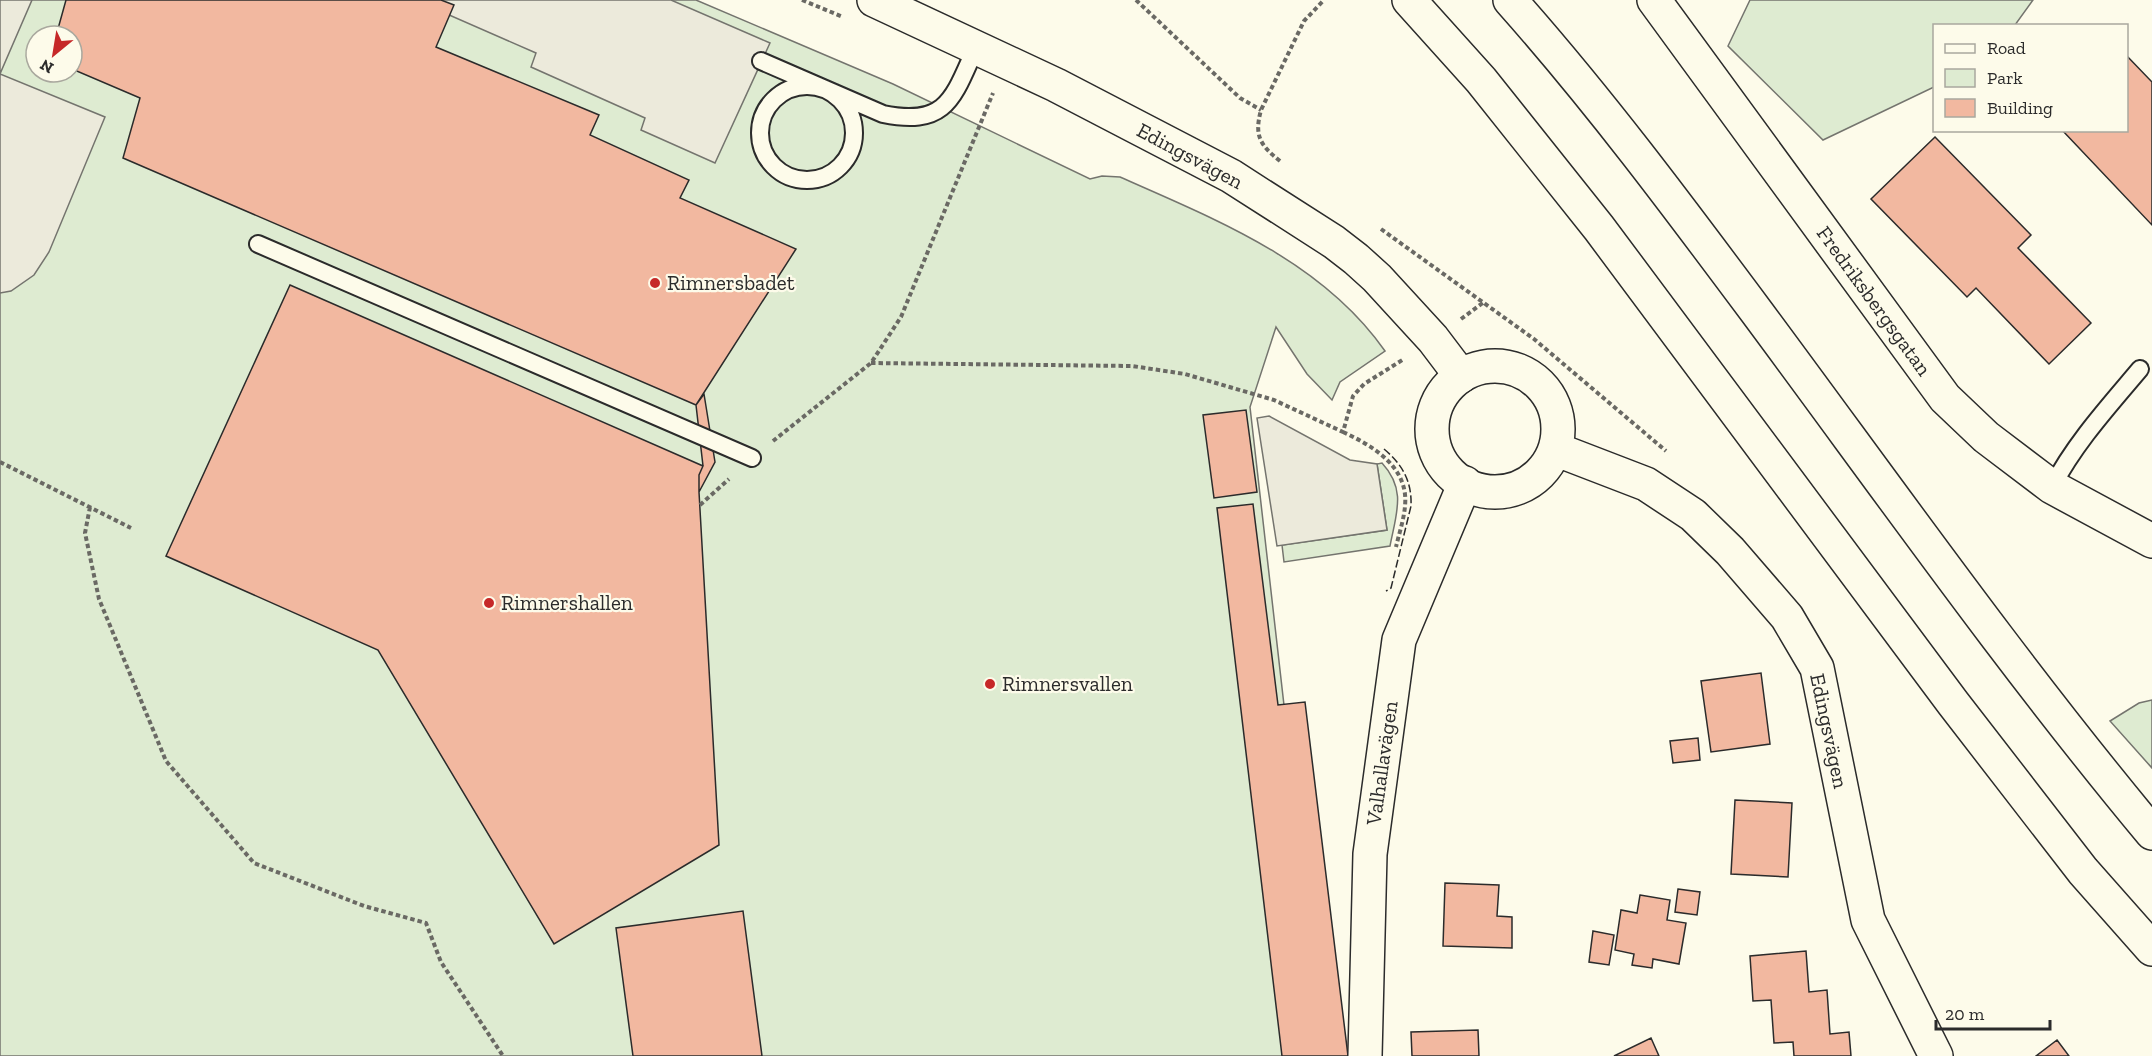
<svg xmlns="http://www.w3.org/2000/svg" width="2152" height="1056" font-family="'Zilla Slab',serif">
  <rect width="100%" height="100%" fill="#fdfbea"/>
  <path fill="#deebd1" stroke="#74746e" stroke-width="1.5" fill-rule="evenodd" d="M0,0h696l197,84 197,95 12,-3 18,1c97,43 202,84 265,174l-45,31 -8,18 -25,-26 -31,-47 -26,80 74,649h-1324zM36,36h36v36h-36z
    M1750,0h283l-18,25 -81,1v61l-111,53 -95,-94z
    M1382,463c25,27 14,51 8,83l-106,16 -2,-17 105,-15 -10,-66z
    M2152,700v68l-42,-47 29,-18z"/>
  <path fill="#eceadb" stroke="#74746e" stroke-width="1.5" d="M0,0h32l-32,74 105,43 -56,135 -15,23 -23,16 -11,2z
    M415,0h256l99,43 -55,120 -74,-33 4,-12 -114,-51 5,-14z
    M1269,416l81,44 27,4 10,66 -110,16 -20,-128z"/>
  <path fill="#f2b8a0" stroke="#2b2b2b" stroke-width="1.5" d="M66,0h375l13,5 -18,42 163,68 -9,20 99,45 -9,18 116,51 -100,156 -573,-247 17,-60 -68,-29v-33h-16z
    M2126,55l26,27v143l-90,-95h64z
    M1935,137l96,98 -13,13 73,75 -42,41 -73,-76 -9,9 -96,-98z
    M290,285l413,181 -4,9v17l20,353 -165,99 -176,-294 -212,-94z
    M704,394l11,68 -16,30v-17l4,-9 -7,-61z
    M1246,410l11,82 -43,6 -11,-83z
    M1253,504l25,201 27,-3 43,354h-66l-65,-548z
    M1761,673l9,71 -59,8 -10,-71z
    M1698,738l2,22 -27,3 -3,-22z
    M1735,800l57,3 -4,74 -57,-3z
    M1445,883l54,2 -2,31 15,1v31l-69,-2z
    M1678,889l22,3 -3,23 -22,-3z
    M1640,895l30,5 -3,20 19,3 -7,41 -26,-5 -1,9 -20,-3 2,-11 -19,-4 6,-40 16,3z
    M743,911l19,145h-129l-17,-128z
    M1593,931l21,4 -5,30 -20,-3z
    M1806,951l3,41 18,-2 3,44 19,-2 2,24h-57l-1,-14 -19,1 -3,-43 -18,1 -3,-45z
    M1478,1030l1,26h-67l-1,-24z
    M1651,1038l8,18h-45z
    M2057,1040l12,16h-33z"/>
  <g fill="none" stroke-linecap="round" stroke-linejoin="round">
    <g stroke="#2b2b2b" stroke-width="20">
      <path id="service" d="M761,61l122,53c64,13 70,-16 93,-67
        M760 133a47 47 0 1 1 94 0a47 47 0 1 1-94 0Z
        M258,244l494,214
        M2052,487c23,-44 56,-80 88,-118"/>
    </g>
    <g stroke="#2b2b2b" stroke-width="36">
      <path id="minor" d="M874,0l182,85 175,91 103,66 22,17 21,19 56,61 28,37
        M1654,0l291,398 41,39 66,50 100,54
        M1365,1056l5,-202 29,-214 66,-157"/>
    </g>
    <g stroke="#2b2b2b" stroke-width="36">
      <path id="tertiary" d="M1432 429a63 63 0 1 1 126 0a63 63 0 1 1-126 0Z
        M1555,449l91,35 47,31 37,36 57,66 30,51 51,252 68,136"/>
    </g>
    <g stroke="#2b2b2b" stroke-width="36">
      <path id="motorway" d="M1409,0l72,80 118,148 354,475 130,168 69,78
        M1510,0c88,99 167,205 246,311 130,175 256,354 396,522"/>
    </g>
    <path stroke="#6a6964" stroke-width="4" stroke-dasharray="4.5 3" stroke-linecap="butt" d="M802,0l41,17
      M1136,0l104,98 21,12
      M1280,161c-20,-16 -26,-25 -19,-51l43,-89 20,-21
      M1381,229l153,110 132,112
      M1461,319l23,-17
      M871,363l261,3 53,8 89,26 69,32 10,-36 11,-12 40,-25
      M1343,432c30,14 66,35 62,74 -1,13 -6,28 -9,41
      M773,441l98,-78 30,-46 92,-224
      M0,462l131,66
      M700,505l29,-26
      M90,507l-5,26 14,66 67,162 88,102 110,43 62,17 15,39 62,94"/>
    <use href="#service" stroke="#fdfbea" stroke-width="16"/>
    <use href="#minor" stroke="#fdfbea" stroke-width="33"/>
    <use href="#tertiary" stroke="#fdfbea" stroke-width="33"/>
    <use href="#motorway" stroke="#fdfbea" stroke-width="33"/>
    <path stroke="#2b2b2b" stroke-width="1.5" stroke-dasharray="8 3" stroke-linecap="butt" d="M1384,449c19,16 28,33 27,57l-20,82 -5,3"/>
  </g>
  <g fill="#c62828" stroke="#fdfbea" stroke-width="2">
    <circle cx="655" cy="283" r="6"/>
    <circle cx="489" cy="603" r="6"/>
    <circle cx="990" cy="684" r="6"/>
  </g>
  <g text-anchor="middle" stroke-width="4.5" stroke-linejoin="round" paint-order="stroke">
    <g font-size="21" fill="#2b2b2b" stroke="#fdfbea">
      <text transform="translate(1190 156) rotate(28)" y="7">Edingsvägen</text>
      <text transform="translate(1874 301) rotate(54)" y="7">Fredriksbergsgatan</text>
      <text transform="translate(1829 731) rotate(78)" y="7">Edingsvägen</text>
      <text transform="translate(1382 763) rotate(-82)" y="7">Valhallavägen</text>
    </g>
    <g font-size="21" fill="#2b2b2b" stroke="#fdfbea" text-anchor="start">
      <text x="667" y="290">Rimnersbadet</text>
      <text x="501" y="610">Rimnershallen</text>
      <text x="1002" y="691">Rimnersvallen</text>
    </g>
  </g>
  <rect x="1933" y="24" width="195" height="108" fill="#fdfbea" stroke="#a9a89e" stroke-width="1.5"/>
  <rect x="1945" y="44" width="30" height="9" fill="#fdfbea" stroke="#a9a89e" stroke-width="1.5"/>
  <text x="1987" y="54" font-size="18" fill="#2b2b2b">Road</text>
  <rect x="1945" y="69" width="30" height="18" fill="#deebd1" stroke="#a9a89e" stroke-width="1.5"/>
  <text x="1987" y="84" font-size="18" fill="#2b2b2b">Park</text>
  <rect x="1945" y="99" width="30" height="18" fill="#f2b8a0" stroke="#a9a89e" stroke-width="1.5"/>
  <text x="1987" y="114" font-size="18" fill="#2b2b2b">Building</text>
  <g transform="translate(54 54) rotate(210)"><circle r="28" fill="#fdfbea" stroke="#a9a89e" stroke-width="1.5"/>
  <path d="M0-4.5L10 22L0 15L-10 22Z" fill="#c62828"/>
  <text y="-9" font-size="16" font-weight="bold" text-anchor="middle" fill="#2b2b2b">N</text>
  </g>
  <path d="M1936 1020v9h114v-9" fill="none" stroke="#2b2b2b" stroke-width="3"/>
  <text x="1945" y="1020" font-size="18" fill="#2b2b2b" stroke="#fdfbea" stroke-width="4.5" paint-order="stroke">20 m</text>
</svg>
